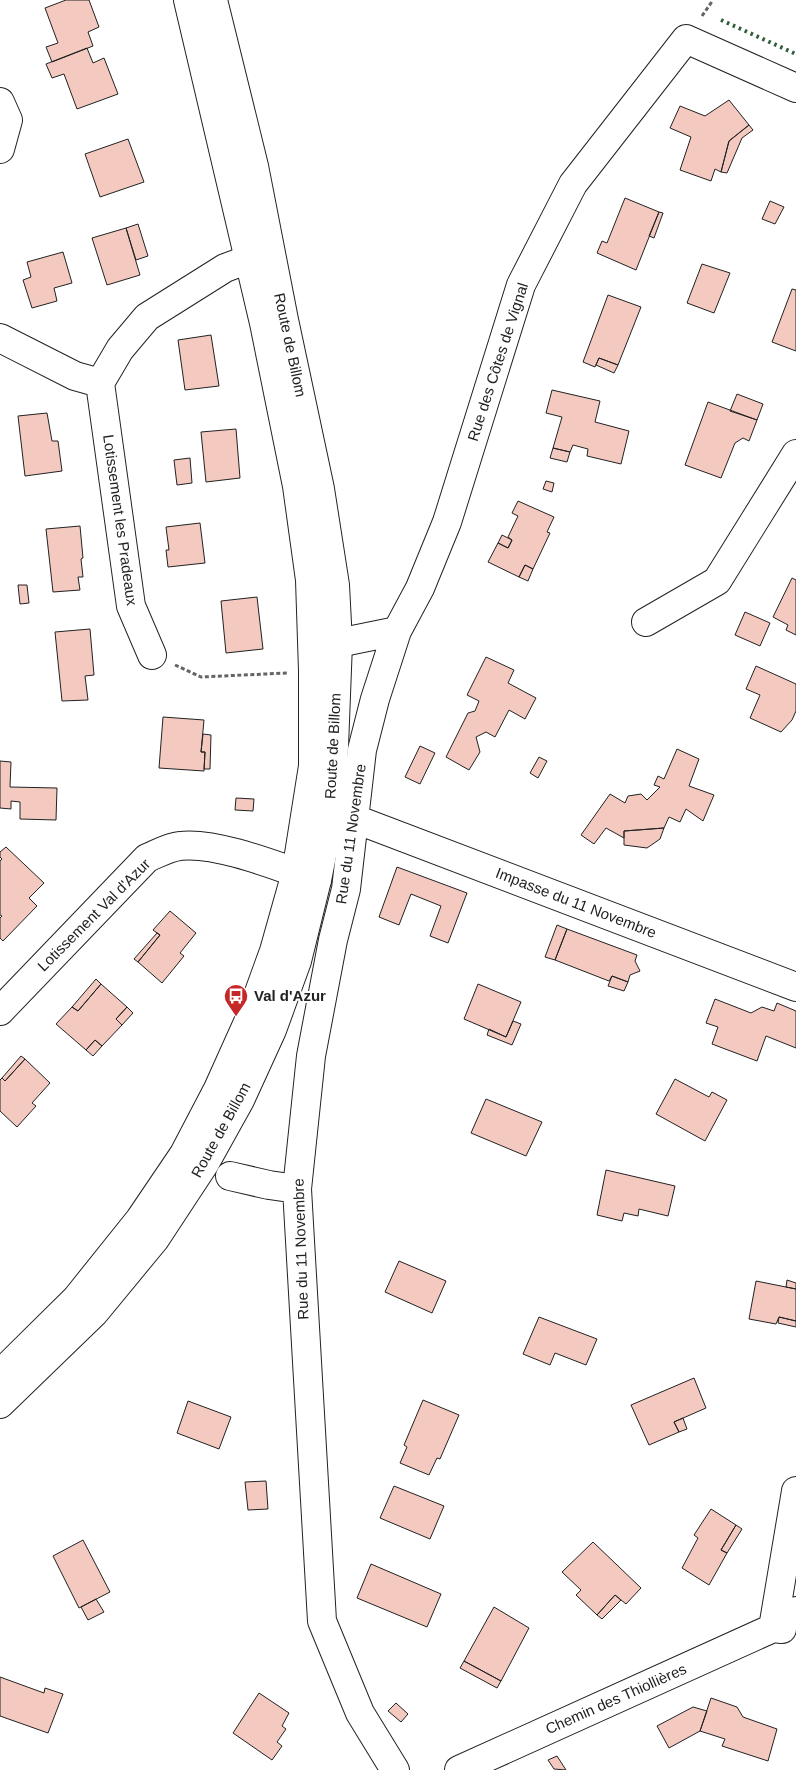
<svg xmlns="http://www.w3.org/2000/svg" width="796" height="1770" font-family="Arial,sans-serif">
  <rect width="100%" height="100%" fill="#fff"/>
  <path fill="#f3c9c0" stroke="#222" d="M66,0h23l10,27 -11,5 5,14 -41,16 -6,-15 12,-4 -13,-35z
    M87,48l6,15 11,-5 14,36 -41,15 -13,-35 -12,4 -6,-14z
    M729,100l20,25 -20,16 -8,31 -6,-3 -4,12 -31,-11 11,-33 -21,-9 10,-22 25,10z
    M749,125l4,5 -11,8 -15,35 -6,-1 8,-31z
    M128,139l16,43 -44,15 -15,-43z
    M625,198l34,14 -23,58 -39,-17 5,-12 5,2z
    M770,201l14,6 -9,17 -13,-5z
    M659,212l4,1 -9,25 -5,-2z
    M138,224l10,32 -12,4 -10,-32z
    M126,228l14,47 -33,10 -15,-47z
    M63,252l9,31 -18,5 3,13 -25,7 -9,-28 8,-3 -4,-15z
    M702,264l28,9 -16,40 -27,-10z
    M792,289l4,1v61l-24,-9z
    M608,295l33,12 -23,58 -19,-7 -4,9 -12,-5z
    M211,335l8,51 -34,4 -7,-50z
    M599,358l19,7 -4,8 -18,-8z
    M552,390l48,11 -5,21 34,9 -8,33 -34,-8 1,-7 -15,-4 -3,7 -17,-4 9,-31 -16,-4z
    M737,394l26,10 -6,16 -27,-9z
    M708,402l49,18 -8,21 -6,-3 -8,5 -14,35 -36,-13z
    M47,413l5,28h6l4,30 -37,5 -7,-60z
    M236,429l4,49 -34,4 -5,-50z
    M553,448l17,4 -3,10 -17,-4z
    M190,458l2,25 -15,2 -3,-25z
    M546,481l8,2 -2,9 -9,-3z
    M518,501l36,16 -7,15 3,1 -17,36 -8,-4 -6,12 -31,-15 10,-19 10,5 4,-8 -4,-3 10,-21 -6,-3z
    M200,523l5,40 -37,4 -2,-17h3l-3,-23z
    M80,526l3,32 -2,1 2,18h-5l2,13 -27,2 -7,-63z
    M502,535l10,5 -4,8 -10,-5z
    M525,565l8,4 -5,12 -9,-4z
    M792,578l4,2v55l-10,-5 2,-5 -15,-8z
    M18,585h9l2,18 -9,1z
    M257,597l6,52 -37,4 -5,-52z
    M745,612l25,11 -10,23 -25,-11z
    M90,629l4,46 -9,1 3,24 -26,1 -7,-69z
    M486,657l28,13 -6,13 28,15 -11,21 -16,-9 -14,27 -9,-5 -10,5 4,15 -11,18 -23,-13 22,-44 7,-2 4,-10 -12,-6z
    M756,666l40,18v27l-4,9 -11,12 -31,-14 10,-23 -14,-6z
    M163,717l41,3 -3,32h4l-1,19 -45,-3z
    M203,734l8,1 -1,34h-6l1,-17h-4z
    M420,746l15,7 -15,31 -15,-7z
    M677,749l22,10 -10,27 25,9 -11,26 -17,-12 -6,13 -11,-5 -5,11 -40,3v7l-18,-10 -12,16 -13,-9 29,-41 15,9 3,-7 13,-2 6,6 13,-13 -6,-2 4,-9 6,3z
    M539,757l8,4 -9,17 -8,-5z
    M0,761l11,1 -1,25 47,1 -1,32 -36,-1v-17l-9,-1v8l-11,-1z
    M236,798l18,1 -1,12 -18,-1z
    M664,828l-4,11 -13,9 -23,-3v-14z
    M6,847l38,36 -15,15 8,8 -34,35 -3,-3v-20l2,-2 -2,-1v-54l2,-2 -2,-2v-5z
    M397,867l70,26 -19,50 -18,-7 11,-30 -30,-12 -12,31 -20,-8z
    M170,911l26,22 -16,20 4,3 -22,27 -24,-21 22,-27 -7,-5z
    M557,925l10,4 -12,31 -10,-3z
    M567,929l70,26 -2,6 5,10 -10,4 -2,7 -16,-6 -3,5 -54,-21z
    M157,933l3,2 -22,27 -4,-3z
    M612,976l16,6 -4,9 -16,-5z
    M96,979l5,5 -23,27 -6,-4z
    M101,984l26,23 -11,12 6,6 -20,21 -7,-6 -9,10 -30,-26 16,-17 6,4z
    M478,984l43,18 -15,35 -42,-18z
    M715,999l36,14 11,-6 12,4 3,-8 19,8v37l-30,-12 -9,25 -45,-17 6,-17 -12,-4z
    M127,1007l6,6 -11,12 -6,-6z
    M513,1021l8,3 -9,21 -25,-10 2,-6 17,8z
    M95,1040l7,6 -9,10 -7,-6z
    M21,1056l4,3 -20,22 -3,-3z
    M25,1059l25,24 -18,20 4,3 -19,21 -17,-16v-31l2,-2 3,3z
    M675,1079l34,18 3,-5 15,8 -22,41 -49,-27z
    M486,1099l56,23 -16,34 -55,-23z
    M606,1170l69,16 -7,30 -29,-7 -1,7 -14,-3 -2,8 -25,-6z
    M399,1261l47,20 -14,32 -47,-21z
    M787,1280l9,3v6l-10,-2z
    M756,1281l40,8v32l-17,-4 -3,7 -27,-5z
    M539,1317l58,22 -11,26 -31,-12 -5,12 -27,-11z
    M779,1317l17,4v6l-18,-4z
    M694,1378l12,30 -32,14 5,10 -30,13 -18,-40z
    M423,1400l36,15 -19,44 -3,-1 -8,17 -29,-12 7,-16 -3,-2z
    M188,1401l43,16 -12,32 -42,-16z
    M683,1418l4,11 -8,3 -5,-10z
    M266,1481l2,28 -20,1 -3,-28z
    M394,1486l50,20 -14,33 -50,-21z
    M711,1509l25,16 -15,25 6,3 -18,32 -27,-17 16,-30 -4,-3z
    M736,1525l6,4 -15,24 -6,-3z
    M83,1540l27,52 -31,16 -26,-52z
    M593,1542l48,46 -15,16 -11,-9 -18,20 -21,-20 5,-5 -19,-18z
    M371,1564l70,30 -14,33 -70,-29z
    M615,1595l6,5 -19,19 -5,-4z
    M96,1599l8,13 -16,8 -7,-13z
    M494,1607l35,21 -28,53 -37,-20z
    M464,1661l37,20 -4,7 -37,-20z
    M0,1677l44,16 1,-5 18,6 -15,39 -48,-17z
    M259,1693l30,20 -7,13 4,3 -9,13 5,4 -10,14 -39,-27z
    M711,1698l26,9 6,10 34,12 -9,32 -46,-15 3,-7 -25,-8z
    M396,1703l12,11 -7,8 -13,-11z
    M693,1707l14,4 -7,20 -31,17 -12,-22z
    M557,1756l9,14 -12,-1 -6,-9z"/>
  <g fill="none" stroke-linecap="round" stroke-linejoin="round">
    <g stroke="#222" stroke-width="30">
      <path id="minor" d="M0,102l8,18 -8,29
        M0,338l75,38 25,7 20,-34 27,-32 78,-49 24,-9
        M100,383l31,223 21,49
        M646,622l71,-41 79,-127
        M338,643l59,-12 23,-43 27,-66 74,-237 52,-101 113,-145 110,49
        M355,819l441,168
        M0,1011l147,-153c10,-4 22,-11 33,-12 36,-5 102,22 137,34
        M230,1176l39,9 28,4
        M782,1629l-9,-1 23,-137
        M395,1770l-35,-57 -38,-92 -25,-432 14,-133 22,-116 13,-51 16,-139 13,-51 22,-68
        M459,1770l314,-142 23,-17"/>
    </g>
    <g stroke="#222" stroke-width="30">
      <path id="major" d="M0,1374l76,-75 64,-80 44,-65 34,-65 31,-69 25,-69 22,-78 17,-107v-95l-3,-91 -13,-94 -33,-163 -76,-323
        M0,1404l94,-91 61,-74 50,-76 35,-63 32,-70 25,-69 20,-81 11,-55 5,-52 5,-130 -3,-58 -15,-96 -36,-169 -30,-154 -41,-166"/>
    </g>
    <path stroke="#646464" stroke-width="3" stroke-dasharray="4 2.5" stroke-linecap="butt" d="M702,16l11,-16
      M175,665l26,12 86,-4"/>
    <use href="#minor" stroke="#fff" stroke-width="28"/>
    <use href="#major" stroke="#fff" stroke-width="28"/>
    <path stroke="#2f5e38" stroke-width="4" stroke-dasharray="2.5 4" stroke-linecap="butt" d="M721,20l75,34"/>
  </g>
  <defs>
    <g id="bus-pin" transform="scale(1.25)"><path d="M0 17L-7.5 6A9.5 9.5 0 1 1 7.5 6Z" fill="#c62828" stroke="#fff"/><path d="M-5-6H5V4H4V6H2V4H-2V6H-4V4H-5ZM-3.5-4V0h7V-4ZM-3.5 1.2v1.5H-2V1.2ZM2 1.2v1.5H3.5V1.2Z" fill="#fff"/></g>
  </defs>
  <g fill-rule="evenodd">
    <use href="#bus-pin" x="236" y="996"/>
  </g>
  <g text-anchor="middle" stroke-width="4" stroke-linejoin="round" paint-order="stroke">
    <g font-size="15" fill="#222" stroke="#fff">
      <text transform="translate(290 345) rotate(78)" y="5">Route de Billom</text>
      <text transform="translate(498 362) rotate(-72)" y="5">Rue des Côtes de Vignal</text>
      <text transform="translate(120 520) rotate(82)" y="5">Lotissement les Pradeaux</text>
      <text transform="translate(333 746) rotate(-87)" y="5">Route de Billom</text>
      <text transform="translate(351 834) rotate(-82)" y="5">Rue du 11 Novembre</text>
      <text transform="translate(576 903) rotate(21)" y="5">Impasse du 11 Novembre</text>
      <text transform="translate(94 915) rotate(-45)" y="5">Lotissement Val d'Azur</text>
      <text transform="translate(221 1130) rotate(-61)" y="5">Route de Billom</text>
      <text transform="translate(301 1249) rotate(-92)" y="5">Rue du 11 Novembre</text>
      <text transform="translate(616 1699) rotate(-24)" y="5">Chemin des Thiollières</text>
    </g>
    <g font-size="15" font-weight="bold" fill="#222" stroke="#fff" text-anchor="start">
      <text x="254" y="1001">Val d'Azur</text>
    </g>
  </g>
</svg>
